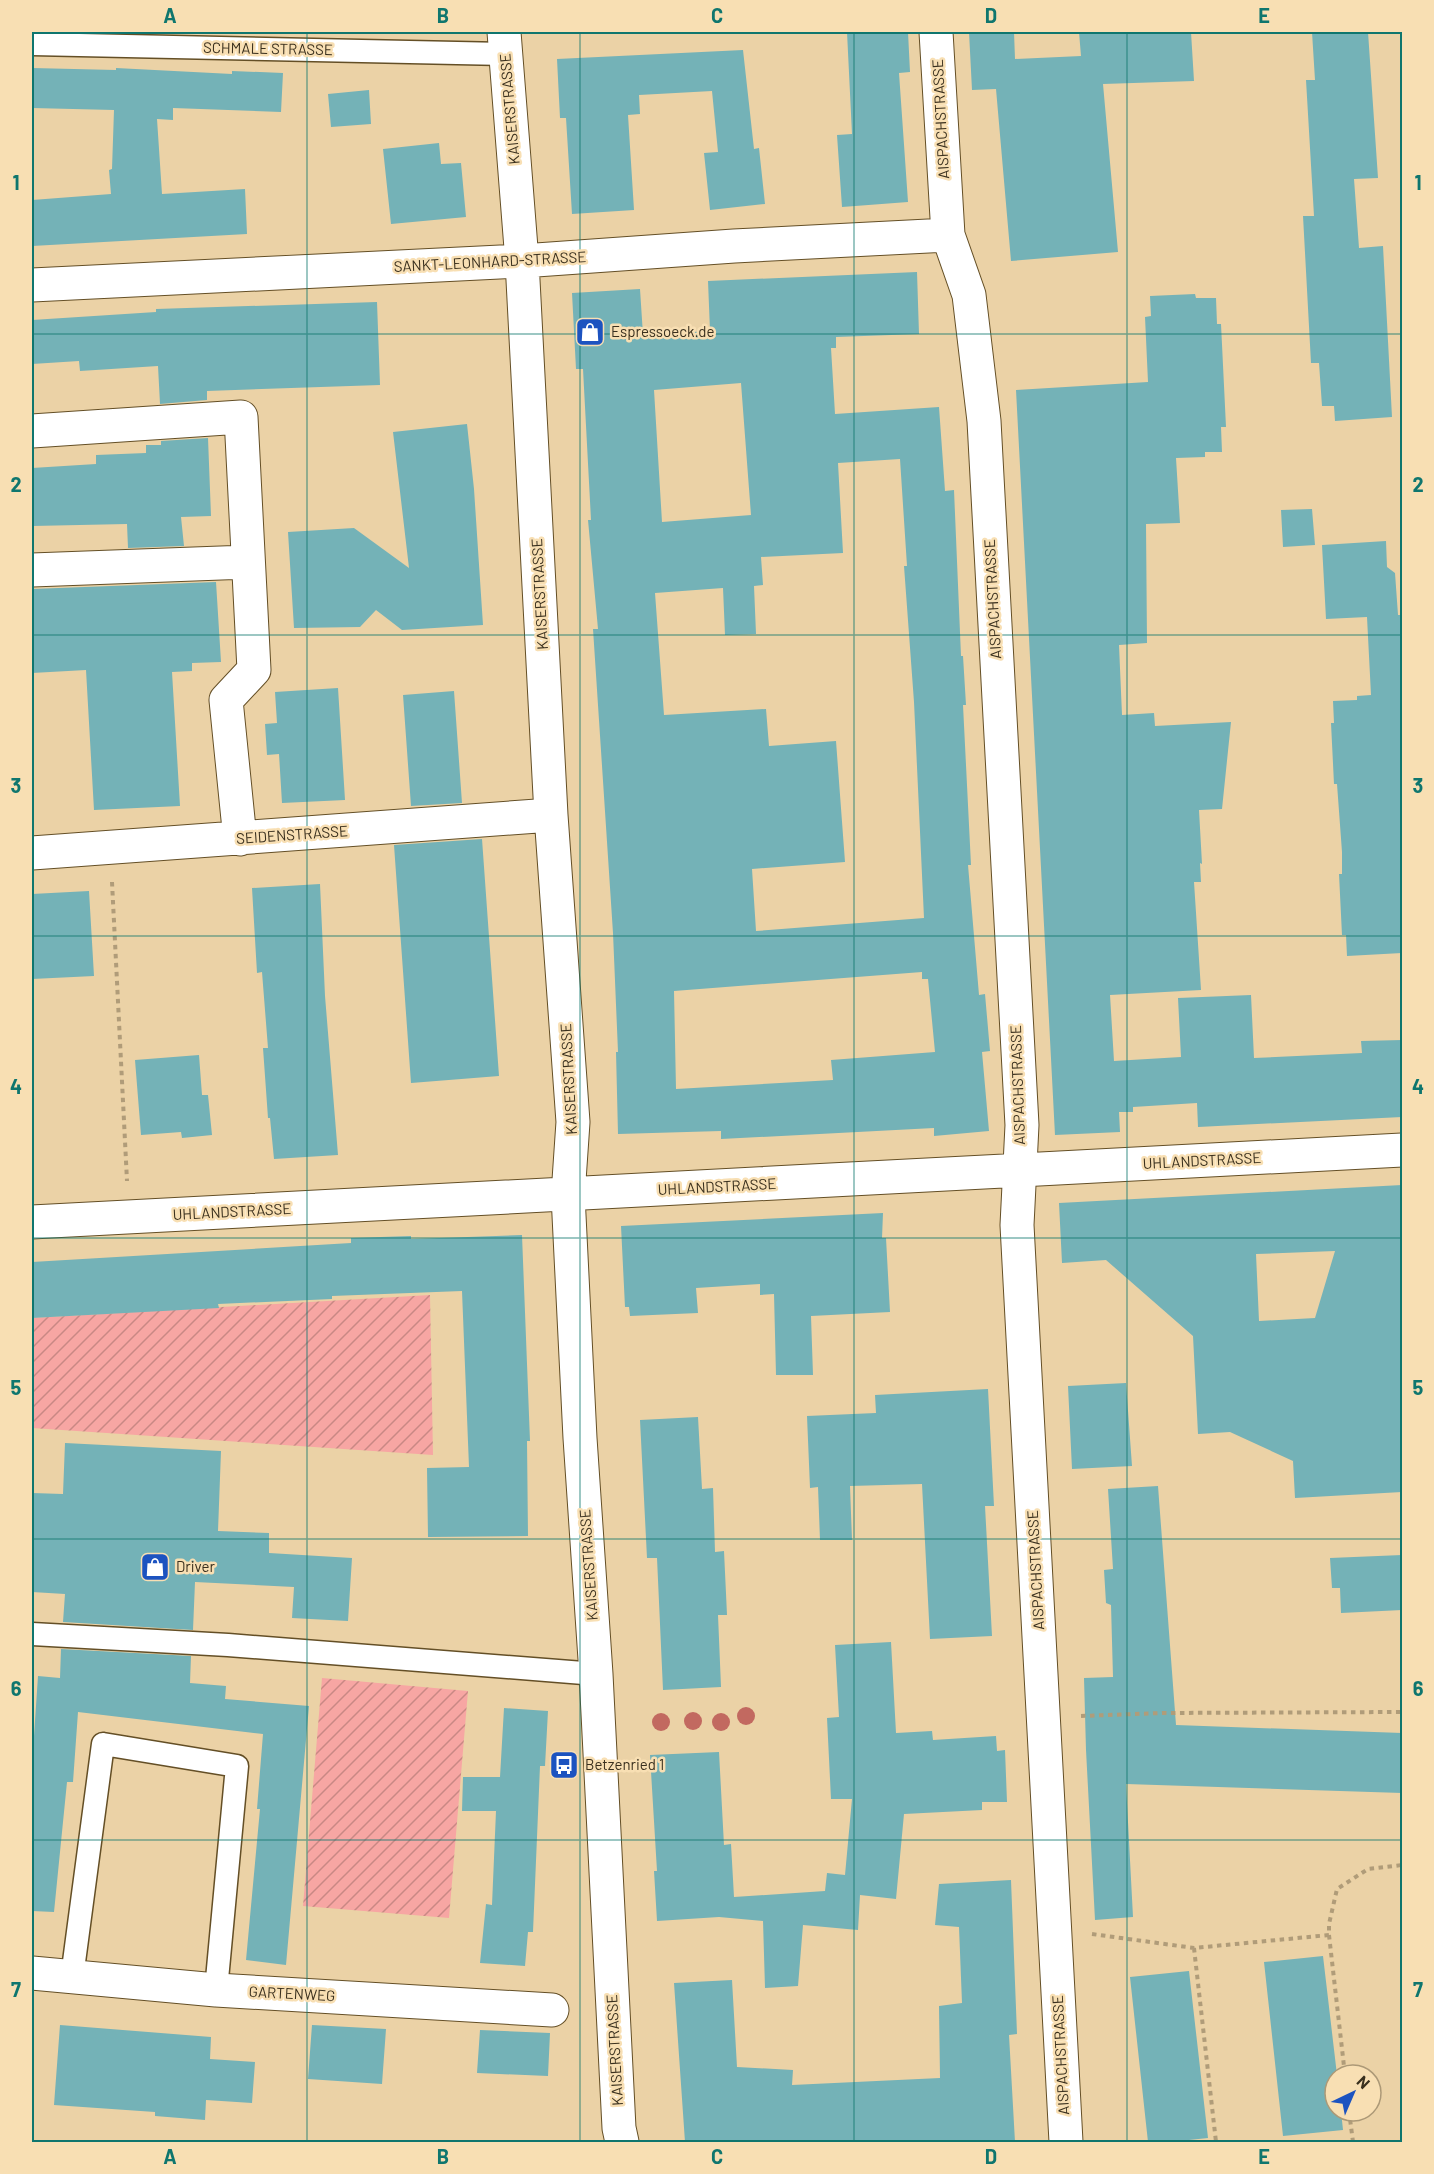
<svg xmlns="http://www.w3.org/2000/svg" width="1434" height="2174" font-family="Barlow,sans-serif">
  <defs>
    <pattern id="garden-furrows" width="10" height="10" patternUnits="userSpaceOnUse" patternTransform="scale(1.5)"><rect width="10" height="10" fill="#f7a6a3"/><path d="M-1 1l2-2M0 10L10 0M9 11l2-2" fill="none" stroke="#c98884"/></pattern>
  </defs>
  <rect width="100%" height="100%" fill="#ebd2a6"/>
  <path fill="url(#garden-furrows)" d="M430,1295l3,160 -401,-27v-110z
    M322,1678l146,13 -19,227 -146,-12z"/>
  <path fill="#74b2b7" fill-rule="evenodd" d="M847,32h61l2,40 -11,1 9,129 -66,5 -5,-72 15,-1z
    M969,32h45l1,27 66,-3 -2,-24h112l3,49 -91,3 15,168 -107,9 -15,-172 -24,1z
    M1312,32h56l10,146 -24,1 5,69 24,-2 9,171 -57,4 -1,-15h-12l-3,-43h-8l-8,-147h11l-8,-136h9z
    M743,50l11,99 5,-1 6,56 -55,6 -6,-57 14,-1 -6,-61 -73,4 1,19 -12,1 6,95 -62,4 -6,-96h-6l-3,-59z
    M32,68l84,2v-2l116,6v-3l51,2 -2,39 -108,-4v12l-16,-1 5,75 83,-5 2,45 -215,12v-46l79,-6 -2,-24 3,-1 2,-59 -82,-2z
    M369,90l2,34 -40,3 -3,-33z
    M439,143l2,21 20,-1 5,54 -75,7 -8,-75z
    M917,272l2,62 -83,3v11h-5l4,66 104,-7 6,84 9,-1 7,166h2l3,49h-3l8,160h-3l11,130 6,-1 5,57 -8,1 7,79 -55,5v-8l-213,11v-8l-103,3 -2,-82h2l-5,-119 -20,-304h5l-10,-109h3l-8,-151h-7l-4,-76 68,-4 3,46 67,-4 -2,-50zM741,383l10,132 -89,7 -8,-132zM900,459l7,107h-3l10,136 10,216 -168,13 -4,-62 93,-7 -9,-121 -67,5 -3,-37 -102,6 -9,-122 68,-5 2,47 31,-1 -2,-48 9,-1 -2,-28 82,-4 -5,-90zM922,972v7h6l7,73 -104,8 2,20 -157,9 -2,-98z
    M1195,294l1,4h20l1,26h4l5,103h-5l1,25h-17v5l-29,1 4,65 -34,1 1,119 -28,2 3,70 32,-2 1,13 76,-4 -9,87 -23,1 3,54 -2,-1 1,19h-7l7,108 -91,5 4,66 67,-4 -3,-59 73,-3 3,63 108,-5 -1,-12 41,-1v77l-204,10 -1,-24 -64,4v5h-14l1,20 -65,3 -39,-745 132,-8 -3,-65 6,-1 -1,-20z
    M377,302l3,83 -173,6v9l-47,4 -2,-38 -78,5 -1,-10 -47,3v-44l124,-8v-3z
    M467,424l7,65 9,136 -81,5 -26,-20 -16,17 -66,1 -6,-96 66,-4 55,40 -16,-136z
    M208,438l3,78 -30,1 3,29 -56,2 -1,-24 -95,2v-58l64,-4v-9l50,-2v-8h15v-4z
    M1312,509l3,36 -32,2 -2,-37z
    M1386,541l1,26 8,6 3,42h2l2,50v288l-55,3 -1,-21h-4l-3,-61h3v-22l-5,-68h-3l-3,-61h3l-1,-22 24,-1v-4l14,-1 -4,-78 -41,2 -4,-74z
    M216,582l5,80 -29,1v8l-20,1 8,134 -86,4 -8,-140 -54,3v-84z
    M338,688l7,112 -63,3 -3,-49 -12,1 -2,-31 12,-1 -2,-31z
    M454,691l8,112 -51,3 -8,-111z
    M482,839l17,237 -88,7 -17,-238z
    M320,884l5,112 13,159 -64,4 -4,-41h-2l-5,-70h5l-6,-76 -5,1 -5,-85z
    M89,891l5,85 -62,3v-85z
    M199,1055l3,40h6l4,40 -30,3 -1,-6 -40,3 -6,-75z
    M1402,1185v307l-107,6 -2,-37 -63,-29 -32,2 -5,-98 -87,-76 -44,3 -3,-60zM1335,1251l-20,67 -56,3 -3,-67z
    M883,1213l-1,25h4l4,74 -79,4 2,59h-37l-2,-81 -14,1v-11l-64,4 2,25 -68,3 -1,-9h-4l-4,-81z
    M522,1235l8,206h-3l1,95 -100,1 -1,-69 42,-1 -7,-176 -130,5v3l-114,5 1,4 -187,10v-56l319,-19v-5l60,-2v3z
    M1126,1383l6,83 -60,3 -4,-83z
    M988,1389l6,117h-9l7,130 -62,3 -8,-155 -72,2 2,54h-32l-2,-53 -8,1 -3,-72 69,-3 -1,-18z
    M698,1417l4,72 11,-1 2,64 9,-1 3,64h-9l3,72 -58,3 -6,-132h-10l-7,-138z
    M65,1443l156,8 -3,80 51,2v20l83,5 -4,63 -56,-3 2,-31 -99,-5 -2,48 -130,-8 2,-28 -33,-2v-99l31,1z
    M1158,1486l18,239 226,8v60l-276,-9 7,133 -38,3 -9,-170 -2,-72 29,-1 -2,-72 -5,-2 -2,-33 9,-1 -5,-80z
    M1402,1555v55l-61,3 -1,-25h-8l-2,-30z
    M891,1642l5,91 36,-2 1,9 63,-4 1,15 8,-1 2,52h-25v8l-78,4 -8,85 -36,-4 -2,35 -55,-5 -5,61 -33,2 -2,-67 -44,-4 -62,4 -3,-50h3l-7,-116 69,-3 5,93 7,-1 3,53 91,-6 2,-18 18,2 7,-76h-21l-4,-81 12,-1 -4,-72z
    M61,1649l130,7 -1,27 36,3 -1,13 84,7 -23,259 -40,-5 14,-151h-3l6,-75 -185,-22 -5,70h-6l-13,130 -22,-1v-145l6,-90 22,2z
    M504,1708l44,3 -3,55h-5l-7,166h-5l-3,34 -45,-3 6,-59 6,1 4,-94h-34l1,-34h37z
    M1011,1880l6,154 -8,1 6,107h-330l-11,-159 58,-3 5,87 56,3 -1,15 148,-7 -1,-72 23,-3 -3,-76 -24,-2 4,-41z
    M1323,1956l14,119h-2v36h6l2,19 -60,6 -19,-174z
    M1189,1971l19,167 -38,4h-22l-18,-165z
    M60,2025l151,12 -1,22 45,3 -3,41 -46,-3 -1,20 -50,-4v-4l-101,-7z
    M312,2025l74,4 -4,55 -74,-5z
    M480,2030l70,3 -2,43 -71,-3z"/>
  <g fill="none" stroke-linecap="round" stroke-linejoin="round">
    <g stroke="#644f26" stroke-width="25">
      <path id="lane" d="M32,44l473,10
        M32,1634l196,11 368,29
        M72,1977l31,-233 134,22 -21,224"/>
    </g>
    <g stroke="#644f26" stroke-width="35">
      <path id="street" d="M504,32l18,229 29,554 22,307 -5,73 12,243 16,236 23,454 3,14
        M936,32l12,203 21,60 15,126 38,704 -5,100 49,917
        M32,285l490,-24 212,-15 214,-11
        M32,431l209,-14 13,253 -28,30 14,139
        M32,570l216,-8
        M32,853l519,-38
        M32,1222l1370,-72
        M32,1973l184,17 336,20"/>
    </g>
    <path stroke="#b09c79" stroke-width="4" stroke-dasharray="4.5 4.5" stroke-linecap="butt" d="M112,882l15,299
      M1081,1716l82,-3 239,-1
      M1092,1934l102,14 135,-13v-11l8,-35 31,-20 34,-4
      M1329,1935l16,140
      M1194,1948l22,194
      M1349,2111l4,31"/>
    <use href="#lane" stroke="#fff" stroke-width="22"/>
    <use href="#street" stroke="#fff" stroke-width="33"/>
  </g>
  <g fill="#c26960">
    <circle cx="746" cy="1716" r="9"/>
    <circle cx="693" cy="1721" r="9"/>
    <circle cx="661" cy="1722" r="9"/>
    <circle cx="721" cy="1722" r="9"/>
  </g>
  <path fill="none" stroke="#0f766e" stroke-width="1.5" stroke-opacity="0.55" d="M307,32v2110M580,32v2110M854,32v2110M1127,32v2110M32,334h1370M32,635h1370M32,936h1370M32,1238h1370M32,1539h1370M32,1840h1370"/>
  <defs>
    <g id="shop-square" transform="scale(1.5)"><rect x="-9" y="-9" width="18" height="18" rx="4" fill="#1c53c0" stroke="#f8dfb3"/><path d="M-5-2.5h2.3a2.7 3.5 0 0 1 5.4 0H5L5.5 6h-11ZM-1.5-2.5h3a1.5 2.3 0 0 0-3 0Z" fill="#fff"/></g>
    <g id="bus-square" transform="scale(1.5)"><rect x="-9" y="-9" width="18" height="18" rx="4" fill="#1c53c0" stroke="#f8dfb3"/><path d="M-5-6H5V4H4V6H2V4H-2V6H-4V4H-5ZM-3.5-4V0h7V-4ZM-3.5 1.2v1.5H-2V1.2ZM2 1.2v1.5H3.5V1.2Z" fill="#fff"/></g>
  </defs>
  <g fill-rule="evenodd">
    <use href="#shop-square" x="590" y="332"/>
    <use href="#shop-square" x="155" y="1567"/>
    <use href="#bus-square" x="564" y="1765"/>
  </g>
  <g text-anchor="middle" stroke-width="5" stroke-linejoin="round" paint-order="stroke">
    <g font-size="15" fill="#3a301e" stroke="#f8dfb3">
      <text transform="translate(268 49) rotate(1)" y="5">SCHMALE STRASSE</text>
      <text transform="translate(510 109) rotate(-95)" y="5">KAISERSTRASSE</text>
      <text transform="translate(941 119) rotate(-93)" y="5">AISPACHSTRASSE</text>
      <text transform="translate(490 262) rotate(-3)" y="5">SANKT-LEONHARD-STRASSE</text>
      <text transform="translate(540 594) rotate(-93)" y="5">KAISERSTRASSE</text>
      <text transform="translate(993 599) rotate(-93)" y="5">AISPACHSTRASSE</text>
      <text transform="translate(292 835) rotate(-4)" y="5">SEIDENSTRASSE</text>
      <text transform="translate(569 1079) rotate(-93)" y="5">KAISERSTRASSE</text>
      <text transform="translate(1018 1085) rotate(-92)" y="5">AISPACHSTRASSE</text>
      <text transform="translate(1202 1161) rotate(-3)" y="5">UHLANDSTRASSE</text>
      <text transform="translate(717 1187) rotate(-3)" y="5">UHLANDSTRASSE</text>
      <text transform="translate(232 1212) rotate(-3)" y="5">UHLANDSTRASSE</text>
      <text transform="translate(589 1565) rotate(-94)" y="5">KAISERSTRASSE</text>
      <text transform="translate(1036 1570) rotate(-93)" y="5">AISPACHSTRASSE</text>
      <text transform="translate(292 1994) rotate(3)" y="5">GARTENWEG</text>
      <text transform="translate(615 2050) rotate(-93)" y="5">KAISERSTRASSE</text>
      <text transform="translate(1061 2055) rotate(-93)" y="5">AISPACHSTRASSE</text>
    </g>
    <g font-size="15" fill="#3a301e" stroke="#f8dfb3" text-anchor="start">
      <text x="611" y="337">Espressoeck.de</text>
      <text x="176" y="1572">Driver</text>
      <text x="585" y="1770">Betzenried 1</text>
    </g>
  </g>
  <rect width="1434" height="2174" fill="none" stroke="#f8dfb3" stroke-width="66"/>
  <g transform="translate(1353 2093) rotate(44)"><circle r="28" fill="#f8dfb3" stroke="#ac9977" stroke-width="1.5"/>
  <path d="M0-4.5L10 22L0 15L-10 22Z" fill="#1c53c0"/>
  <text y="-9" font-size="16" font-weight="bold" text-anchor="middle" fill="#3a301e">N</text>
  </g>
  <rect x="33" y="33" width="1368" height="2108" fill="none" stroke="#0f766e" stroke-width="2"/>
  <g font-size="20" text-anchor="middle" font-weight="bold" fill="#0f766e">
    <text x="170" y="23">A</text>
    <text x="443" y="23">B</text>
    <text x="717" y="23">C</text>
    <text x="991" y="23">D</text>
    <text x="1264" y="23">E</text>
    <text x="16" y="190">1</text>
    <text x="1418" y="190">1</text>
    <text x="16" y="492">2</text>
    <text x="1418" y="492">2</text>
    <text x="16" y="793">3</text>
    <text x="1418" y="793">3</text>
    <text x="16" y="1094">4</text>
    <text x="1418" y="1094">4</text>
    <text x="16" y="1395">5</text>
    <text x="1418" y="1395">5</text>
    <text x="16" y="1696">6</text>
    <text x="1418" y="1696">6</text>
    <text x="16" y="1997">7</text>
    <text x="1418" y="1997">7</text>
    <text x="170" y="2164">A</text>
    <text x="443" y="2164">B</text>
    <text x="717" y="2164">C</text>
    <text x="991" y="2164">D</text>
    <text x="1264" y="2164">E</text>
  </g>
</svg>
